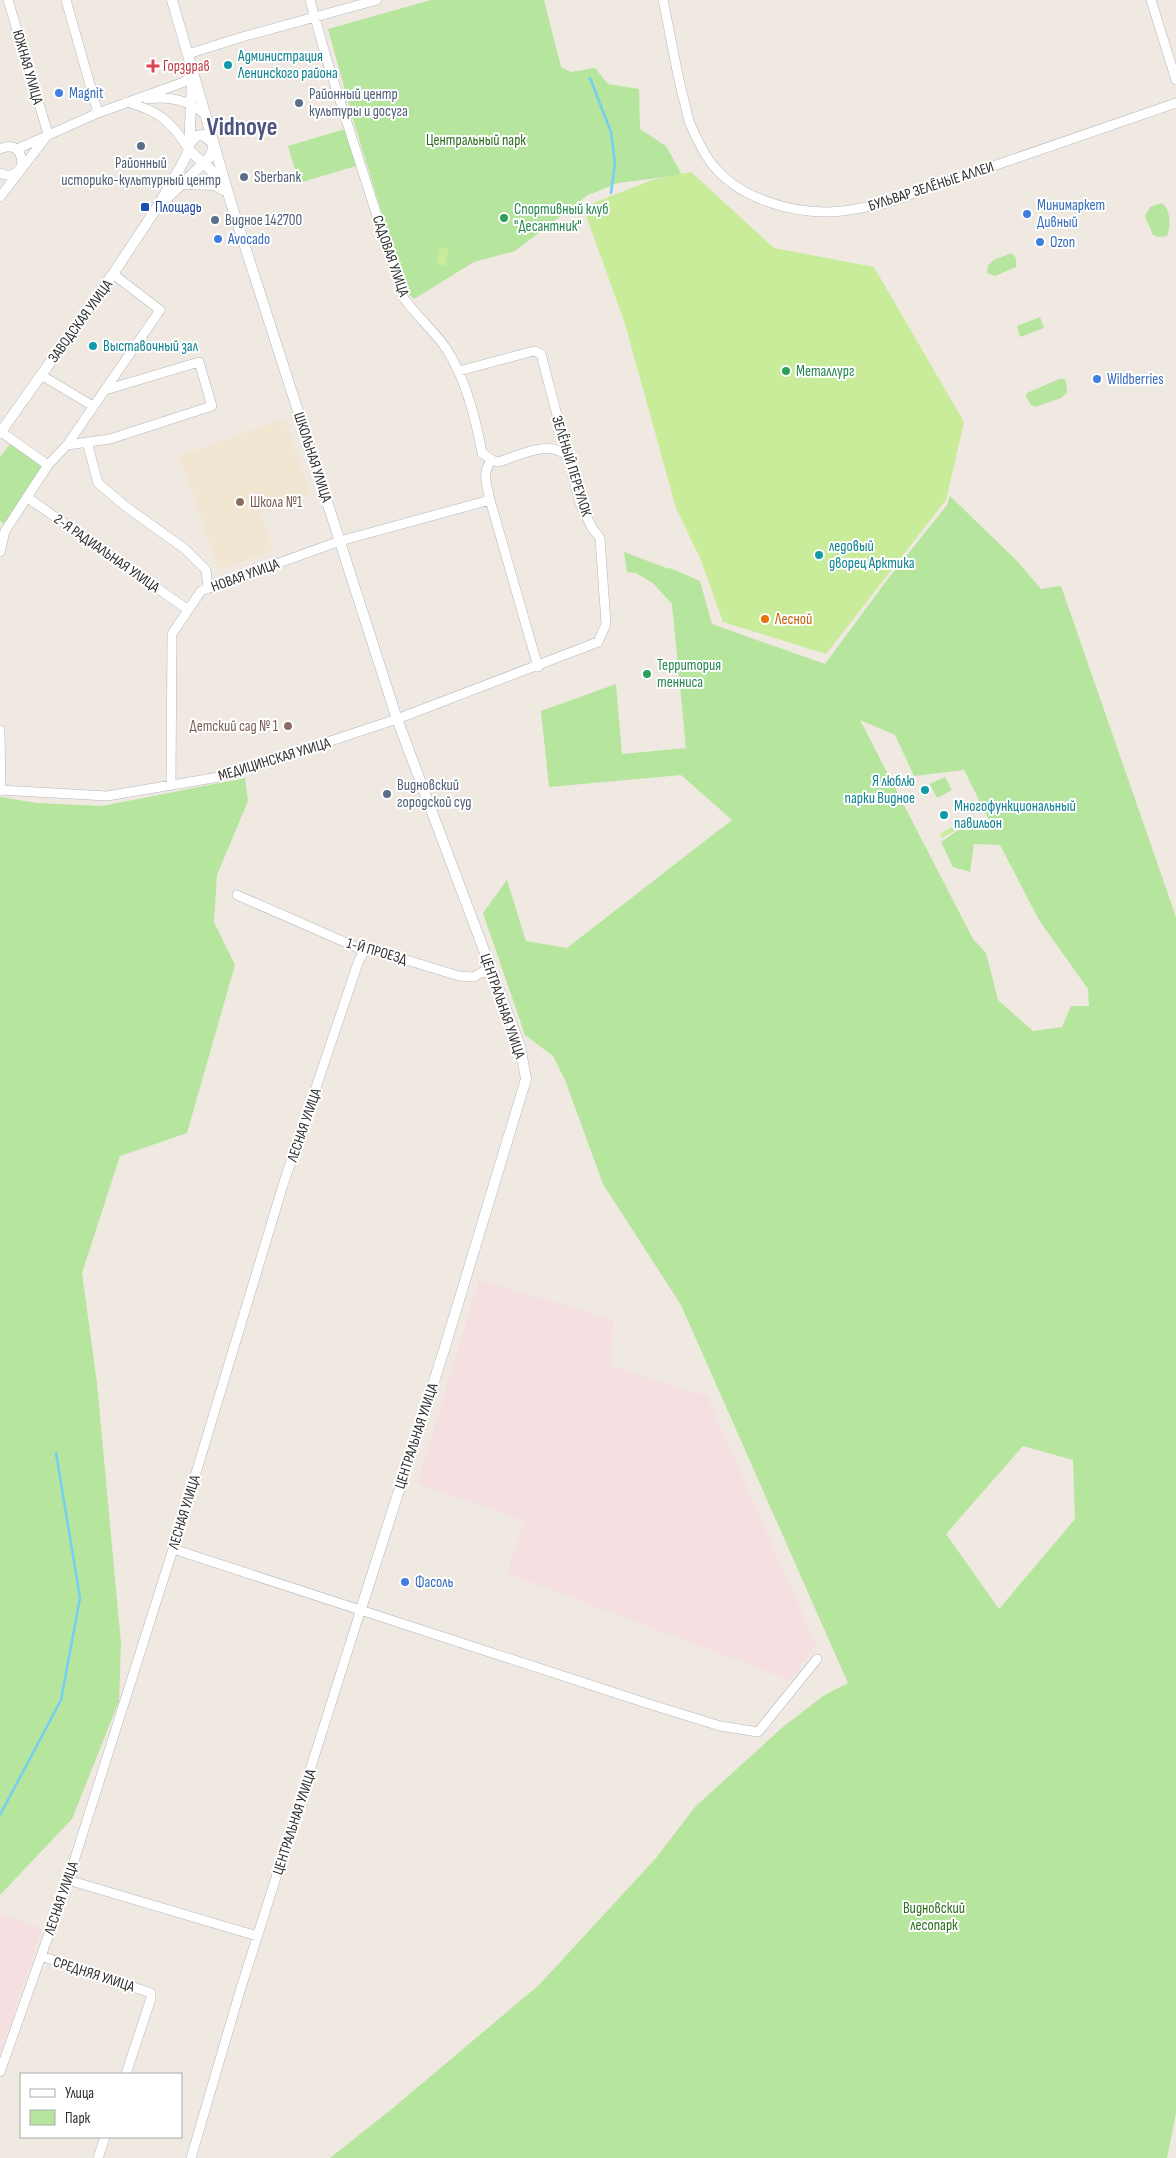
<svg xmlns="http://www.w3.org/2000/svg" width="1176" height="2158" font-family="'Sofia Sans Condensed',sans-serif">
  <rect width="100%" height="100%" fill="#efe9e1"/>
  <path fill="#f0e6d1" d="M284,419l27,74 -51,18 14,39 -55,20 -40,-114z"/>
  <path fill="#f5dfe0" d="M479,1280l135,40 -4,46 97,30 109,249 -26,35 -283,-107 18,-52 -108,-37z
    M0,1913l42,16 -42,126z"/>
  <path fill="#b6e59e" fill-rule="evenodd" d="M431,0h113l17,67 10,5 24,-4 13,16 31,5 1,40 26,17 16,29 -64,8 -30,12 -73,56 -41,11 -60,37 -8,-8 -50,-162 -28,-100z
    M345,129l11,37 -57,17 -11,-37z
    M1162,203c9,8 9,22 5,33l-9,1 -5,-2 -8,-19 5,-9z
    M1011,253l5,5v9l-21,9 -8,-3 1,-8 6,-5z
    M1040,317l4,11 -24,9 -3,-11z
    M1059,379h6l2,9v5l-6,5 -26,9 -4,-2 -5,-9 1,-3z
    M10,444l33,23 -39,57 -4,-3v-64z
    M950,496l67,65 24,28 20,-3 115,331v1196l-9,45h-837l63,-50 146,-123 117,-127 39,-51 88,-80 40,-31 25,-13 -167,-378 -78,-121 -38,-104 -12,-24 -28,-21 -42,-122 24,-33 19,61 41,7 165,-128 -51,-45 -132,12 -8,-76 75,-27 6,70 64,-6 -14,-144 -18,-20 -18,-11 -9,-1 -3,-20 45,17 1,-1 30,13 12,43 113,40 59,-80 63,-79zM860,720l35,15 19,41 50,-6 26,52 -26,4 -23,16 12,25 17,5 4,-28 26,1 39,75 49,69 1,17h-18l-9,21 -29,4 -35,-31 -12,-47 -13,-14zM1023,1446l50,14 2,59 -76,90 -53,-75z
    M945,777l7,13 -15,8 -7,-14z
    M245,778l3,23 -31,74 -3,47 21,43 -48,168 -67,23 -38,117 15,110 24,261 -2,57 -47,118 -72,76v-1098l37,6 65,3z"/>
  <path fill="#c9ec9a" d="M691,172l83,76 100,19 90,155 -18,78 -120,154 -103,-32 -23,-64 -24,-50 -51,-184 -42,-117 69,-27z
    M440,247l9,2 -4,17 -9,-2z
    M964,820l2,4 -24,14 -2,-4z"/>
  <g fill="none" stroke-linecap="round" stroke-linejoin="round">
    <path stroke="#75cff0" stroke-width="2.5" d="M590,78l21,54 4,31 -4,30
      M0,1815l61,-115 19,-102 -24,-145"/>
    <g stroke="#b4b7c1" stroke-width="10">
      <path id="minor" d="M8,0l40,134
        M66,0l32,113
        M310,0l16,57 77,240c13,19 32,34 44,53 18,28 29,70 35,103l10,7c-11,12 -5,25 -2,40l48,167
        M663,0c7,32 12,65 20,97 3,9 4,20 8,29 5,11 11,24 18,34 27,39 87,56 133,51 13,-1 27,-5 41,-7l293,-101
        M1151,0l25,80
        M188,54l54,-17 135,-37
        M147,99c24,-3 40,1 58,15
        M127,102c32,9 45,20 62,48
        M0,149c15,-7 22,3 22,16 -5,9 -13,13 -22,8
        M17,149l81,-36 86,-31 6,-5 2,-6
        M0,197l46,-60
        M41,375l52,31
        M1,432l47,33
        M87,442l11,41 27,23 60,43 21,21 2,18
        M67,445l93,-135 -47,-36
        M492,460l6,2c21,-6 53,-24 70,-5
        M28,498l159,111
        M0,552l5,-21 43,-66 19,-20 43,-6 102,-33 -13,-44 -94,28
        M0,730l1,61
        M171,785l1,-151 29,-43 139,-50 150,-41
        M0,790l107,6 118,-20 172,-57 201,-77 8,-18 -6,-86 -8,-10 -12,-25 -39,-149 -7,-3 -75,20
        M237,895l128,56h12l82,25 15,1 8,-5 11,2
        M173,1549l473,154 74,23 38,6 59,-73
        M68,1880l189,56
        M41,1956l110,37v5l-25,76
        M0,2072l68,-192 105,-331 110,-364 76,-225 6,-9
        M98,2158l7,-21
        M191,2158l49,-167 121,-382"/>
    </g>
    <g stroke="#b4b7c1" stroke-width="11">
      <path id="tertiary" d="M172,0l59,203 166,516 123,327 6,33 -82,271 -83,259
        M189,150l22,20 12,17
        M181,184l33,1 9,5
        M167,198l42,-40 3,-6 2,-8 -11,-9 -7,1 -6,7
        M0,433l113,-159 43,-65 25,-43 8,-16 3,-70"/>
    </g>
    <use href="#minor" stroke="#fff" stroke-width="9"/>
    <use href="#tertiary" stroke="#fff" stroke-width="10"/>
  </g>
  <g fill="#0f9aa8" stroke="#fff" stroke-width="2">
    <circle cx="228" cy="65" r="5"/>
    <circle cx="93" cy="346" r="5"/>
    <circle cx="819" cy="555" r="5"/>
    <circle cx="925" cy="790" r="5"/>
    <circle cx="944" cy="815" r="5"/>
  </g>
  <path fill="#e0444e" stroke="#fff" stroke-width="2" d="M150.5 58.5h5v5h5v5h-5v5h-5v-5h-5v-5h5z"/>
  <g fill="#3f7fe0" stroke="#fff" stroke-width="2">
    <circle cx="59" cy="93" r="5"/>
    <circle cx="1027" cy="214" r="5"/>
    <circle cx="218" cy="239" r="5"/>
    <circle cx="1040" cy="242" r="5"/>
    <circle cx="1097" cy="379" r="5"/>
    <circle cx="405" cy="1582" r="5"/>
  </g>
  <g fill="#5c6f8a" stroke="#fff" stroke-width="2">
    <circle cx="299" cy="103" r="5"/>
    <circle cx="141" cy="146" r="5"/>
    <circle cx="244" cy="177" r="5"/>
    <circle cx="215" cy="220" r="5"/>
    <circle cx="387" cy="794" r="5"/>
  </g>
  <rect fill="#1a4fb4" stroke="#fff" stroke-width="2" x="140" y="202" width="10" height="10" rx="2.5"/>
  <g fill="#2e9e5b" stroke="#fff" stroke-width="2">
    <circle cx="504" cy="218" r="5"/>
    <circle cx="786" cy="371" r="5"/>
    <circle cx="647" cy="674" r="5"/>
  </g>
  <g fill="#8d6e63" stroke="#fff" stroke-width="2">
    <circle cx="240" cy="502" r="5"/>
    <circle cx="288" cy="726" r="5"/>
  </g>
  <circle fill="#e8710a" stroke="#fff" stroke-width="2" cx="765" cy="619" r="5"/>
  <g text-anchor="middle" stroke-width="4" stroke-linejoin="round" paint-order="stroke">
    <g font-size="15" fill="#0d838f" stroke="#fff" text-anchor="start">
      <text x="238" y="61">Администрация<tspan x="238" dy="17">Ленинского района</tspan></text>
      <text x="103" y="351">Выставочный зал</text>
      <text x="829" y="551">ледовый<tspan x="829" dy="17">дворец Арктика</tspan></text>
      <text x="915" y="786" text-anchor="end">Я люблю<tspan x="915" dy="17">парки Видное</tspan></text>
      <text x="954" y="811">Многофункциональный<tspan x="954" dy="17">павильон</tspan></text>
    </g>
    <g font-size="15" fill="#be3a42" stroke="#fff" text-anchor="start">
      <text x="163" y="71">Горздрав</text>
    </g>
    <g font-size="15" fill="#2e2e2e" stroke="#fff">
      <text transform="translate(28 67) rotate(74)" y="5">ЮЖНАЯ УЛИЦА</text>
      <text transform="translate(931 186) rotate(-18)" y="5">БУЛЬВАР ЗЕЛЁНЫЕ АЛЛЕИ</text>
      <text transform="translate(391 256) rotate(71)" y="5">САДОВАЯ УЛИЦА</text>
      <text transform="translate(80 321) rotate(-54)" y="5">ЗАВОДСКАЯ УЛИЦА</text>
      <text transform="translate(313 457) rotate(72)" y="5">ШКОЛЬНАЯ УЛИЦА</text>
      <text transform="translate(572 466) rotate(73)" y="5">ЗЕЛЁНЫЙ ПЕРЕУЛОК</text>
      <text transform="translate(107 553) rotate(35)" y="5">2-Я РАДИАЛЬНАЯ УЛИЦА</text>
      <text transform="translate(245 575) rotate(-20)" y="5">НОВАЯ УЛИЦА</text>
      <text transform="translate(274 759) rotate(-17)" y="5">МЕДИЦИНСКАЯ УЛИЦА</text>
      <text transform="translate(377 951) rotate(16)" y="5">1-Й ПРОЕЗД</text>
      <text transform="translate(503 1006) rotate(71)" y="5">ЦЕНТРАЛЬНАЯ УЛИЦА</text>
      <text transform="translate(304 1125) rotate(-71)" y="5">ЛЕСНАЯ УЛИЦА</text>
      <text transform="translate(416 1436) rotate(-72)" y="5">ЦЕНТРАЛЬНАЯ УЛИЦА</text>
      <text transform="translate(184 1512) rotate(-73)" y="5">ЛЕСНАЯ УЛИЦА</text>
      <text transform="translate(294 1822) rotate(-72)" y="5">ЦЕНТРАЛЬНАЯ УЛИЦА</text>
      <text transform="translate(61 1898) rotate(-71)" y="5">ЛЕСНАЯ УЛИЦА</text>
      <text transform="translate(94 1974) rotate(18)" y="5">СРЕДНЯЯ УЛИЦА</text>
    </g>
    <g font-size="15" fill="#366cbe" stroke="#fff" text-anchor="start">
      <text x="69" y="98">Magnit</text>
      <text x="1037" y="210">Минимаркет<tspan x="1037" dy="17">Дивный</tspan></text>
      <text x="228" y="244">Avocado</text>
      <text x="1050" y="247">Ozon</text>
      <text x="1107" y="384">Wildberries</text>
      <text x="415" y="1587">Фасоль</text>
    </g>
    <g font-size="15" fill="#4e5e75" stroke="#fff" text-anchor="start">
      <text x="309" y="99">Районный центр<tspan x="309" dy="17">культуры и досуга</tspan></text>
      <text x="141" y="168" text-anchor="middle">Районный<tspan x="141" dy="17">историко-культурный центр</tspan></text>
      <text x="254" y="182">Sberbank</text>
      <text x="225" y="225">Видное 142700</text>
      <text x="397" y="790">Видновский<tspan x="397" dy="17">городской суд</tspan></text>
    </g>
    <g font-size="15" fill="#2c6e1b" stroke="#fff">
      <text x="476" y="145">Центральный парк</text>
      <text x="934" y="1913">Видновский<tspan x="934" dy="17">лесопарк</tspan></text>
    </g>
    <g font-size="15" fill="#164399" stroke="#fff" text-anchor="start">
      <text x="155" y="212">Площадь</text>
    </g>
    <g font-size="15" fill="#27864d" stroke="#fff" text-anchor="start">
      <text x="514" y="214">Спортивный клуб<tspan x="514" dy="17">"Десантник"</tspan></text>
      <text x="796" y="376">Металлург</text>
      <text x="657" y="670">Территория<tspan x="657" dy="17">тенниса</tspan></text>
    </g>
    <g font-size="15" fill="#785e54" stroke="#fff" text-anchor="start">
      <text x="250" y="507">Школа №1</text>
      <text x="278" y="731" text-anchor="end">Детский сад № 1</text>
    </g>
    <g font-size="15" fill="#c56008" stroke="#fff" text-anchor="start">
      <text x="775" y="624">Лесной</text>
    </g>
    <g font-size="25" font-weight="bold" fill="#4d5680" stroke="#fff">
      <text x="242" y="135">Vidnoye</text>
    </g>
  </g>
  <rect x="20" y="2073" width="162" height="65" fill="#ffffff" stroke="#ababab"/>
  <rect x="30" y="2089" width="25" height="8" fill="#ffffff" stroke="#ababab"/>
  <text x="65" y="2098" font-size="15" fill="#2e2e2e">Улица</text>
  <rect x="30" y="2110" width="25" height="15" fill="#b6e59e" stroke="#ababab"/>
  <text x="65" y="2123" font-size="15" fill="#2e2e2e">Парк</text>
</svg>
